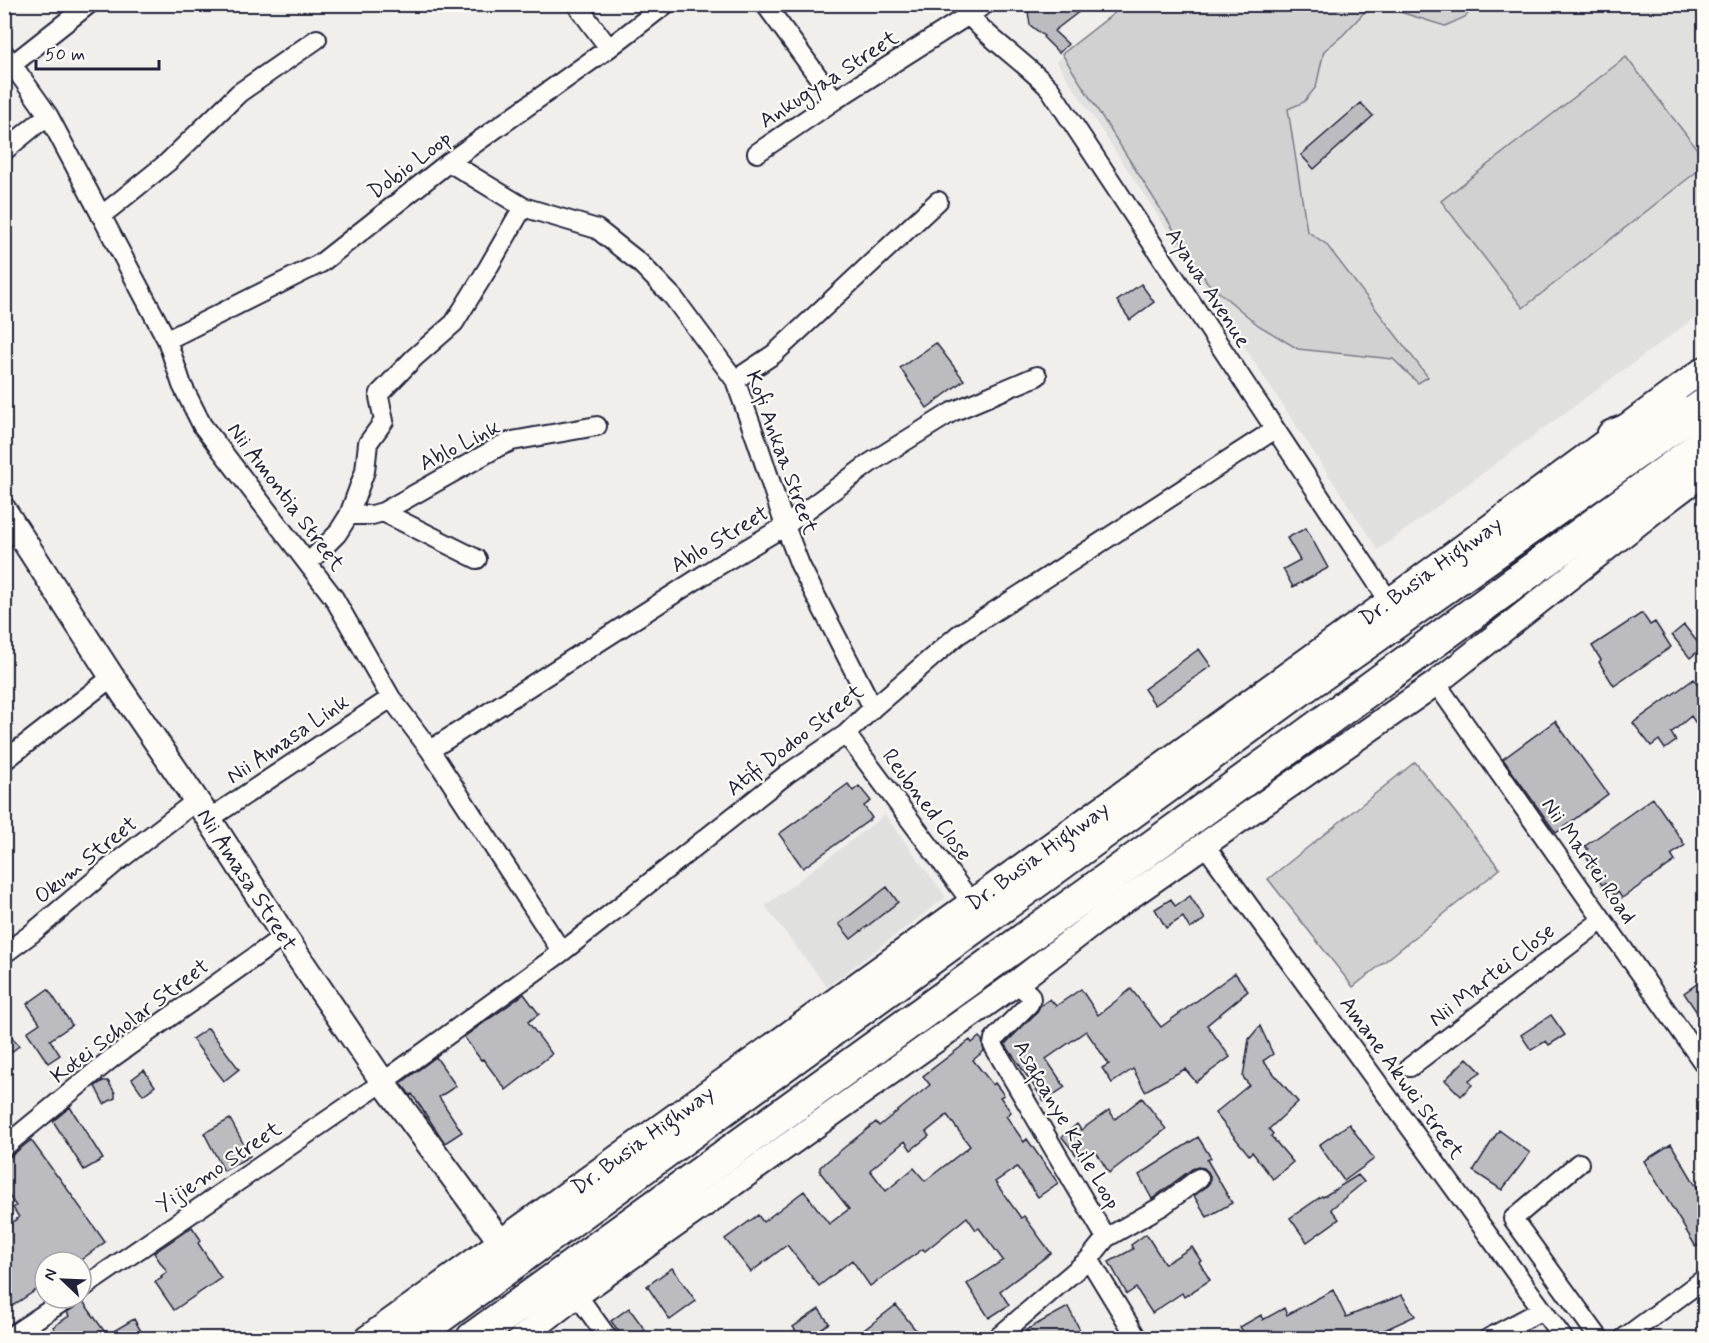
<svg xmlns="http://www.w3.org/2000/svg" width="1709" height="1343" font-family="Mynerve,sans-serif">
  <rect width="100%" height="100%" fill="#f0efec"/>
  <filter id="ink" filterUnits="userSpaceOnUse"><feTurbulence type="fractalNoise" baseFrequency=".0167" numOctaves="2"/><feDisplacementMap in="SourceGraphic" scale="12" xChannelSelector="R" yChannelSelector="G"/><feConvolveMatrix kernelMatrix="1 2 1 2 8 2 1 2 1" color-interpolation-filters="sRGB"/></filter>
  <g filter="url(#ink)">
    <path fill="#e0e0df" d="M1127,5h577v306l-326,239 -322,-489z
      M885,815l61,82 -119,90 -62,-81z"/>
    <path fill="#d2d1d1" stroke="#7a7a86" stroke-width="1.5" d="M1126,4l245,1 -28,30 -19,16 -8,36 -12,15 -16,7 19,122 19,13 102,133 -10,6 -25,-24 -95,-10 -40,-24 -51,-43 -145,-228z
      M1477,4l-12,13 -20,9 -45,-14 -7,-7z
      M1626,57l78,101v8l-181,142 -82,-107z
      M1415,762l85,107 -147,118 -85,-108z"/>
    <path fill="#bcbcc0" stroke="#22223b" stroke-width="1.5" fill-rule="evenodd" d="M1027,4h62l-35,27 14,13 -9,9 -16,-16 1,-1 -14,-11z
      M1361,103l12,13 -59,53 -13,-14z
      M1141,284l13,18 -24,18 -13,-19z
      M936,343l28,37 -37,28 -27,-40z
      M1306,528l22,40 -35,19 -10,-18 17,-9 -13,-22z
      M1642,613l8,12 5,-3 16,25 -57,39 -15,-24 2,-2 -9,-14z
      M1684,625l18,23 -12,10 -18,-23z
      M1199,649l12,17 -56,39 -11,-16z
      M1694,679l10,14v42l-13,-19 -20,17 5,8 -11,8 -6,-9 -8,6 -18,-23z
      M1555,721l53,73 -52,39 -53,-74z
      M848,784l5,7 6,-5 12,15 -7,5 8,12 -69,50 -24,-34z
      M1653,798l32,47 -14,10 4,6 -53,37 -4,-6 -4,3 -9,-12 -3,2 -12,-17 3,-2 -9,-13 4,-4 -3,-3z
      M887,887l11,15 -47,37 -12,-15z
      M1190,896l15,23 -15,10 -7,-12 -17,11 -11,-19 16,-10 4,7z
      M1235,973l13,18 -41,34 23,32 -34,25 -11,-13 -40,22 -12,-22 -21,14 -10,-15 7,-4 -23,-33 -40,28 19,28 -21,14 -39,-57 32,-32 3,-6 10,-7 6,7 25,-17 17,26 33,-26 30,38z
      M1704,979v44l-20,-30z
      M48,989l24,36 -22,15 10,15 -12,8 -21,-31 13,-9 -13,-19z
      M524,994l15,20 -11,8 24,32 -46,36 -23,-31 -2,1 -17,-23z
      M1551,1015l14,20 -16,10 -3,-4 -15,9 -10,-15z
      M1260,1026l13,28 -10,7 35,41 -29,27 4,5 -2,2 22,26 -20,17 -21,-27 -3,3 -34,-42 34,-28 -6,-8 6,-38z
      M4,1027l15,19 -15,12z
      M208,1028l31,41 -15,12 -32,-42z
      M979,1037l3,3 2,11 -11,9 20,25 2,-2 9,12 -4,2 11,15 -5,4 18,26 3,-3 31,44 -20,14 -21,-30 -22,15 26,36 3,-2 27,37 -51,38 9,14 -20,13 -22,-34 36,-24 -24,-32 -3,2 -9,-13 -42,34 -2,-2 -53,37 -18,-26 -33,26 -32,-41 -36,27 -26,-33 33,-24 5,7 41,-31 25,33 20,-15 -29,-37v-5l56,-45 3,4 51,-41 -7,-9 47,-36 2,3zM947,1115l23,31 -45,35 -11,-13 -28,23 -16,-21 35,-29 6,9 18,-14 -3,-4z
      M436,1057l20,29 -17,11 23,35 -17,11 -33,-49 -2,1 -9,-12z
      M1467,1058l14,14 -12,8 3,5 -11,11 -16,-16z
      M144,1070l11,16 -12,9 -11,-16z
      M103,1081h5l7,12v5l-11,6 -9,-18z
      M1142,1098l24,31 -57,44 -14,-23 -14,11 -19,-24 15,-13 4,6 28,-20 6,9z
      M70,1107l33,52 -19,11 -31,-49z
      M230,1119l20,37 -26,15 -20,-38z
      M1349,1124l25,35 -30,22 -25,-36z
      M1499,1130l31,23 -28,37 -29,-19z
      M1198,1137l13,21 -4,2 25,43 -25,14 -13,-21 12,-9 4,-5v-6l-2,-4 -4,-4 -6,-1 -6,2 -40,30 -13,-24z
      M31,1140l26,36h1l47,66 -27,20h-33v22l-33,22 -8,-11v-66l15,-12 -6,-9 3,-2 -12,-17v-30l7,-3z
      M1671,1144l33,55v42l-8,6 -52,-86z
      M1358,1175l6,7 -33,27 8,10 -32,23 -17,-24 32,-22 1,1z
      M192,1227l9,13 -3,3 23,35 -47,32 -19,-28 7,-4 -1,-2 6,-4 -13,-19z
      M1146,1234l19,30 27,-17 9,14 -2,1 11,18 -26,17 -2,-4 -30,20 -16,-25 -9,6 -18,-32 24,-13 -2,-4z
      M672,1268l24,33 -26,19 -23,-34z
      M1333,1290l13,27 56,-22 13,21 -48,22h-120l-7,-11 21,-12 2,5 21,-12 3,7z
      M79,1300h3l25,35 27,-16 11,19h-83l-9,-11 16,-11 -2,-4 8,-5z
      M896,1305l26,33h-52l-6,-8z
      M1068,1307l13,25 -11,6h-39l-5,-8z
      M629,1308l16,22 -12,8h-9l-13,-17z
      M819,1309l10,14 -21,15h-7l-8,-11z"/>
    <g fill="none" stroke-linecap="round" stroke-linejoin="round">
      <g stroke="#22223b" stroke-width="22">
        <path id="minor" d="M576,4l33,44
          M765,4l70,96
          M960,4c23,32 62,55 90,85l339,512
          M4,53l44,62 119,225 15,45 20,40 132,173 57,100 39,52 132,202
          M13,64l76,-60
          M4,151l44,-36
          M757,153l78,-53 151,-96
          M449,162l74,45 74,22 43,34 33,34 62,83 23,64 27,82 15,39 73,143
          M101,216l67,-54 71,-69 78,-54
          M167,340l154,-77 128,-101 160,-114 57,-44
          M735,380l39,-26 164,-153
          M383,512l94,47
          M349,515h23l11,-3 117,-66 12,-5 85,-15
          M308,563l29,-29 12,-19 16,-44 3,-28 16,-22 -5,-24 1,-4 34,-35 40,-35 34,-55 35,-61
          M1436,683l268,381
          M846,734l126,169
          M430,750l286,-183 69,-41 85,-63 82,-51 85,-36
          M4,761l108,-84
          M209,819l182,-121
          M1204,844l359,494
          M4,954l27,-20 82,-69 83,-64
          M1016,983l14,12 1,4 -2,5 -35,35 -1,6 113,193
          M1410,1067l192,-147
          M4,1147l108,-89 172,-122
          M1579,1163l-66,56 86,119
          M1089,1259l48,79
          M81,1289l302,-207 179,-130 225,-178 59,-40 27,-26 85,-73 316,-205
          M577,1295l31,43
          M8,1338l60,-40
          M997,1338l92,-79 17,-21 56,-32 37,-28
          M1489,1338l53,-28
          M1624,1338l80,-59"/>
      </g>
      <g stroke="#22223b" stroke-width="28">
        <path id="tertiary" d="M4,510l108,167 97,142 75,117 99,146 117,159
          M367,1338l1022,-737 315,-232
          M521,1338l56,-43 439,-312 95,-73 325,-227 219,-173 49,-37"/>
      </g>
      <g stroke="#22223b" stroke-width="36">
        <path id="trunk" d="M1613,436l63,-25
          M411,1338l259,-190 635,-462 399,-281
          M473,1338l813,-588 418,-306"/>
      </g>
      <use href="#minor" stroke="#fdfcf7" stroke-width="18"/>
      <use href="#tertiary" stroke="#fdfcf7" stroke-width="24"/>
      <use href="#trunk" stroke="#fdfcf7" stroke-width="32"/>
    </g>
  </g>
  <g text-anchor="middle" stroke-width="4.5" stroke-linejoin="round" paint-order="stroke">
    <g font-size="22" fill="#22223b" stroke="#fdfcf7">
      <text transform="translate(828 78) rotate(-33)" y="8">Ankugyaa Street</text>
      <text transform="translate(409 164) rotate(-37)" y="8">Dobio Loop</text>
      <text transform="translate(1209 287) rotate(57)" y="8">Ayawa Avenue</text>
      <text transform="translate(459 444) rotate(-27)" y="8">Ablo Link</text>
      <text transform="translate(783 452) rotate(70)" y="8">Kofi Ankaa Street</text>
      <text transform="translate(287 496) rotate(53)" y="8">Nii Amontia Street</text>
      <text transform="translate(719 538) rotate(-31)" y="8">Ablo Street</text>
      <text transform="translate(1430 570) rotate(-36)" y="8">Dr. Busia Highway</text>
      <text transform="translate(287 738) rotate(-34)" y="8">Nii Amasa Link</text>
      <text transform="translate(794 739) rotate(-38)" y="8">Atifi Dodoo Street</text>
      <text transform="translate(928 804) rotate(53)" y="8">Reubned Close</text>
      <text transform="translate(1037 855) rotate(-36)" y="8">Dr. Busia Highway</text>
      <text transform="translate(85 859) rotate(-39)" y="8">Okum Street</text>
      <text transform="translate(1590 860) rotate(55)" y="8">Nii Martei Road</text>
      <text transform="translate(248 879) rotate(57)" y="8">Nii Amasa Street</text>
      <text transform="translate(1491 974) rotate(-38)" y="8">Nii Martei Close</text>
      <text transform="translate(129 1020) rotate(-37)" y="8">Kotei Scholar Street</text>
      <text transform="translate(1403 1077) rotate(54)" y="8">Amane Akwei Street</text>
      <text transform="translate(1068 1124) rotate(60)" y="8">Asafoanye Kaile Loop</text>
      <text transform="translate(642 1139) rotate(-36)" y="8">Dr. Busia Highway</text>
      <text transform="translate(218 1166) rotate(-34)" y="8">Yijiemo Street</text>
    </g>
  </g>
  <rect width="1709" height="1343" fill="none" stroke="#fdfcf7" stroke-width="24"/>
  <rect x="12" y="12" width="1685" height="1319" fill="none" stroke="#22223b" stroke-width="2" filter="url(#ink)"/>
  <g transform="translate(63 1280) rotate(293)"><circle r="28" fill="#fdfcf7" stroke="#a5a5ac" stroke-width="1.5"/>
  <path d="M0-4.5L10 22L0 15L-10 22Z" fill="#22223b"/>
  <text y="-9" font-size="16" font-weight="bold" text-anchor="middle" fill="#22223b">N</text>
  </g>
  <path d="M36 60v9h123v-9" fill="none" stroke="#22223b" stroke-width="3"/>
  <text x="45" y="60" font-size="18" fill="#22223b" stroke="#fdfcf7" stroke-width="4.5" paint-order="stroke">50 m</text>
</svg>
